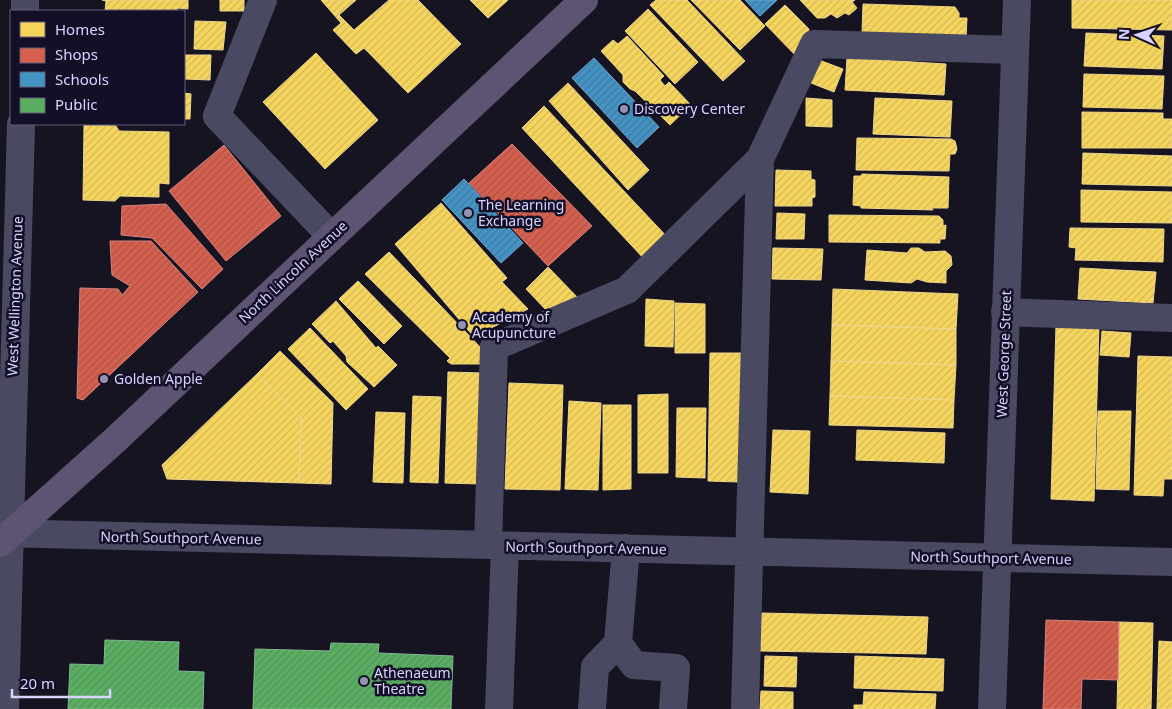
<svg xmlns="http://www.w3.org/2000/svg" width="1172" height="709" font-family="'Noto Sans',sans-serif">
  <defs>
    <pattern id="homes-hatch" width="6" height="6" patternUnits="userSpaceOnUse" patternTransform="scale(1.25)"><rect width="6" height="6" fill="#f6d55c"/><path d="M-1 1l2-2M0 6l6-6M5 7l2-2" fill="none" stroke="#d2b759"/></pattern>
    <pattern id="shops-hatch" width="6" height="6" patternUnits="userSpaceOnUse" patternTransform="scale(1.25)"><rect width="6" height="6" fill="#d6604d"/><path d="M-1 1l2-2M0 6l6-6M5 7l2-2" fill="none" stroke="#a9564d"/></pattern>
    <pattern id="schools-hatch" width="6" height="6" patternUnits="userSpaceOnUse" patternTransform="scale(1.25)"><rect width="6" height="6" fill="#4393c3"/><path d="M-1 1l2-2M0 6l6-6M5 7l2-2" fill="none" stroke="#427a9f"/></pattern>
    <pattern id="public-hatch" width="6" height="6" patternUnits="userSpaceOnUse" patternTransform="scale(1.25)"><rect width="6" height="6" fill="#5aae61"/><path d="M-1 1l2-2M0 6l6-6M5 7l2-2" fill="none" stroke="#54925c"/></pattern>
  </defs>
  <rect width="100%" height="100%" fill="#161421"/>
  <path fill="url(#homes-hatch)" stroke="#edd58d" d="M102,0h86v9l-11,-1v3h-72l1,-10z
    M220,0h24v11h-24z
    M321,0h35l-17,15 15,15 35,-30h29l43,44 -53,49 -44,-45 -8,6 -23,-24 8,-7z
    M470,0h38l-20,18z
    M656,0h31l58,61 -22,20 -73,-76z
    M691,0h49l25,26 -25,24z
    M800,0h55l-3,2 5,6 -8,7 -4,-2 -8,5 -6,-4 -6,4h-8z
    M1072,0h100v30l-100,-2z
    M863,4l92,3 4,6v5h8l-1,20 -104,-5z
    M785,5l24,24 -11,29 -33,-34z
    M648,9l50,53 -23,22 -50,-53z
    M195,21l31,1 -3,28 -29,-1z
    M1086,33l78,3 -2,33 -78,-3z
    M627,36l37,40 -4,4 5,6 4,-4 22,23 -21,20 -35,-34 -5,-2 -7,-7v-7l-22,-24 12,-11 5,4z
    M316,53l62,67 -53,49 -62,-67z
    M184,55h27l-1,25 -26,-1z
    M847,58l99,6 -2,31 -99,-5z
    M819,60l24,9 -9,23 -23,-9z
    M1084,74l80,2 -2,33 -79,-2z
    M568,83l81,87 -21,20 -79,-89z
    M184,93l7,1 -1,25h-6z
    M806,98l26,2v27l-26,-1z
    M875,98l77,3 -2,36 -77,-3z
    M544,106l126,134 -24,21 -124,-133z
    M1082,112l81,1v6h9v29h-90z
    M84,125l32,1 3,5 50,1v52l-10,-1v14l-39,-1 -5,5 -32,-1z
    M857,138l94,1 4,2 2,8 -2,5h-5l-1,17 -93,-1z
    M1083,153l89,3v30l-90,-2z
    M776,170l35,1v8l4,1v17l-3,1v8h-37z
    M862,174l87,3 -1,31h-16l1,2 -72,-2v-2l-8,-1 1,-29h7z
    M1081,190l91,2v31l-91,-1z
    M441,203l66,75 -5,4 26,27 -54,28 -79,-93z
    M777,213l28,1 -1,25h-28z
    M829,215l110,1 4,4v6l3,-1 -1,14h-5v4l-111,-1z
    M1070,228l94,1 -1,33 -88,-2 1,-12 -7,-1z
    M773,248l50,1 -2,31 -49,-1z
    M911,248h8l6,4 20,-1 6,5 1,9 -6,6v12l-19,-1 -10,-3 -6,4 -46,-3 2,-30 40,3z
    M389,252l94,98 -1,14h-31l-4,-3 3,-3 -85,-84z
    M548,267l32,33 -32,12 -22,-23z
    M1080,268l76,4 -3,31 -75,-4z
    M358,281l44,45 -18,18 -45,-45z
    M833,289l125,5 -2,35 -124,-4z
    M646,299l28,2 -1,46 -28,-1z
    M336,301l40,47 2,-2 19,19 -23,22 -27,-25 -1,-6 -13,-15 -3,2 -18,-19z
    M675,303l30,1v49h-30z
    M832,325l124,4v36l-125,-4z
    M1056,325l43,1 -5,175 -43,-2z
    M310,328l58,61 -22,21 -58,-61z
    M1102,331l29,2 -2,24 -29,-2z
    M280,351l53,52 -2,81 -32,-1 2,-66 -44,-43z
    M710,353h31l-2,129 -31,-1z
    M1138,356l34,1v122h-8l-1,17 -29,-1z
    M831,361l125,4 -2,35 -124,-4z
    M448,372l34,1 -3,111 -34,-1z
    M257,374l44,43 -2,66 -132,-4 -5,-14z
    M509,383l54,2 -3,105 -55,-1z
    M668,394v79h-30v-78z
    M413,396l28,1 -3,86 -28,-1z
    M830,396l124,4 -1,28 -124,-3z
    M569,401l32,2 -3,87 -33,-1z
    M603,405h28v84l-28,1z
    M677,408h29l-1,70 -29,-1z
    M1098,411h33l-2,79 -33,-1z
    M376,412l29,1 -2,70 -30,-1z
    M773,430l37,1 -2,63 -38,-2z
    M857,430l88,3 -1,30 -88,-3z
    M762,613l166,4 -2,37 -166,-3z
    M1119,622l34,1 -2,86h-34z
    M1159,641l13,1v67h-15z
    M765,656l32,1 -1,30 -32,-1z
    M855,656l89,3 -1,32 -89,-3z
    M761,691l32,1v17h-33z
    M864,692l72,2 -1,15h-81v-4h9z"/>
  <path fill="url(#shops-hatch)" stroke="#d78382" d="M512,144l80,82 -44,40 -79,-83z
    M224,145l57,71 -55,45 -57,-70z
    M166,204l57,65 -21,20 -50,-51 -31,-3 1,-29z
    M110,241h41l47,51 -115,108 -6,-2 3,-110 38,1 4,6 8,-9 -18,-11z
    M1046,620l73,2 -1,58 -36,-1 -1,30h-38z"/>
  <path fill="url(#schools-hatch)" stroke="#70a6d5" d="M745,0h32l-17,16z
    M594,58l65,69 -22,21 -65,-70z
    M464,179l59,64 -22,20 -59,-63z"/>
  <path fill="url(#public-hatch)" stroke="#80b990" d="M105,640l74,2 -1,29 26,1 -1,37h-135l2,-45 34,1z
    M331,643l48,1 -1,9 75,3 -2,53h-198l2,-60 75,2z"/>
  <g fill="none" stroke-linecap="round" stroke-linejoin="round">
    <path stroke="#4a4962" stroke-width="28" d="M263,0l-46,116 114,120
      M25,11v-11
      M1005,312l167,6
      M0,533l1172,29
      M488,545l6,-198 133,-57 133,-131 54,-115 201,6
      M618,643l16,22 42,3 -3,41
      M5,709l16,-585
      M499,709l6,-163
      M592,709l3,-42 23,-24 8,-95
      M745,709l15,-550
      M992,709l25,-709"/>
    <path stroke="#5e5373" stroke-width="28" d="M0,543l114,-102 470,-441"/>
  </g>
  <g fill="#9591b1" stroke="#130f26" stroke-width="2">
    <circle cx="624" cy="109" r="5"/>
    <circle cx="468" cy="213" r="5"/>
    <circle cx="462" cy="325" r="5"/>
    <circle cx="104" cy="379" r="5"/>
    <circle cx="364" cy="681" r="5"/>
  </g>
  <g text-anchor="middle" stroke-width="5" stroke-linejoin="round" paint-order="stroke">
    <g font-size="14" fill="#d9d4ff" stroke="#130f26" text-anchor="start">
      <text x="634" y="114">Discovery Center</text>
      <text x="478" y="210">The Learning<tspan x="478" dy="16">Exchange</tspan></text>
      <text x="472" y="322">Academy of<tspan x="472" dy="16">Acupuncture</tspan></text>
      <text x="114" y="384">Golden Apple</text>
      <text x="374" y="678">Athenaeum<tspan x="374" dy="16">Theatre</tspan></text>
    </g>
    <g font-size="14" fill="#d9d4ff" stroke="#130f26">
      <text transform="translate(293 272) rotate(-43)" y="5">North Lincoln Avenue</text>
      <text transform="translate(15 296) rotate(-88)" y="5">West Wellington Avenue</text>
      <text transform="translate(1004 354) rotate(-88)" y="5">West George Street</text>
      <text transform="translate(181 538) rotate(1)" y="5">North Southport Avenue</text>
      <text transform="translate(586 548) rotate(1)" y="5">North Southport Avenue</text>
      <text transform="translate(991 558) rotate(1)" y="5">North Southport Avenue</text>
    </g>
  </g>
  <rect x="10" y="10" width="175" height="115" fill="#130f26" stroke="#625e7d"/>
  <rect x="20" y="22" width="25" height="15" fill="#f6d55c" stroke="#625e7d"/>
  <text x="55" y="35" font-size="15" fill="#d9d4ff">Homes</text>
  <rect x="20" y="48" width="25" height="15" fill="#d6604d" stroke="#625e7d"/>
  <text x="55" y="60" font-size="15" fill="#d9d4ff">Shops</text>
  <rect x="20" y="72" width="25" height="15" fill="#4393c3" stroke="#625e7d"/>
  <text x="55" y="85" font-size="15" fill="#d9d4ff">Schools</text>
  <rect x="20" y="98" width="25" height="15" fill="#5aae61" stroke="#625e7d"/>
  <text x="55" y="110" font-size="15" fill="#d9d4ff">Public</text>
  <g transform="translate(1137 35) rotate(273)" stroke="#130f26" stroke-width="4" paint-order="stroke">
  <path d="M0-4L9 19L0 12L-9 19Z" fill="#d9d4ff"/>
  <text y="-8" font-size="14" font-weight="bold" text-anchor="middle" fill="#d9d4ff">N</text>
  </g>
  <path d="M12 689v8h98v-8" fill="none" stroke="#d9d4ff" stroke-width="2.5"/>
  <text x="20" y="689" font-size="15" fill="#d9d4ff" stroke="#130f26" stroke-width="4" paint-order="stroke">20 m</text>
</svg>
